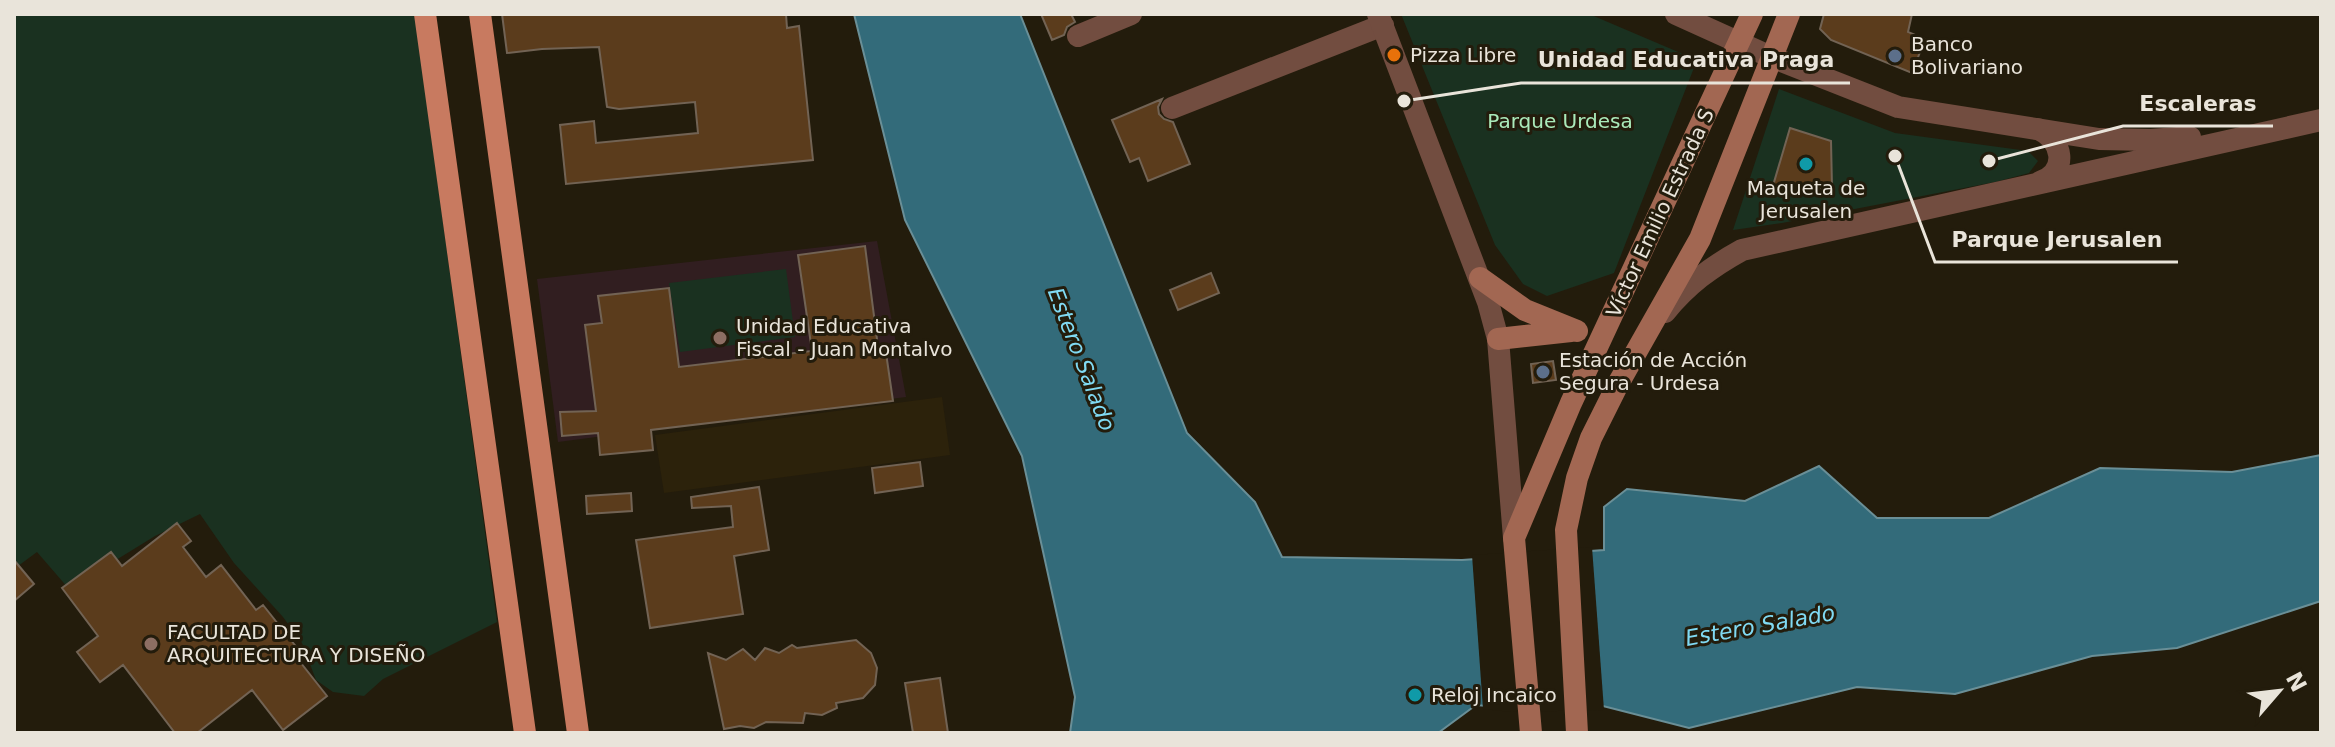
<svg xmlns="http://www.w3.org/2000/svg" width="2335" height="747" font-family="'DejaVu Sans',sans-serif">
  <rect width="100%" height="100%" fill="#231c0c"/>
  <path fill="#2c220b" d="M942,397l8,58 -286,38 -9,-58z"/>
  <path fill="#311e20" d="M877,241l29,156 -348,45 -21,-163z"/>
  <path fill="#1a3120" d="M14,14h401l82,608 -114,57 -19,17 -31,-4 -17,-12 -14,-37 -19,-26 -49,-54 -34,-49 -45,22 -86,53 -32,-37 -23,17z
    M1401,14h188l108,46 -83,213 -67,23 -24,-12 -28,-39z
    M1779,89l116,44 133,18 10,10 -9,12 -34,9 -213,41 -49,7z
    M786,269l9,68 -115,15 -11,-69z"/>
  <path fill="#336b7a" stroke="#6a8f97" stroke-width="2" d="M854,14h166l167,419 68,69 27,55 180,3 142,-10v-43l23,-18 118,12 74,-35 58,52h112l111,-50 132,4 89,-17v146l-144,47 -85,8 -137,38 -98,-7 -168,41 -86,-22 -92,2 -35,-3 -38,28h-368l5,-36 -53,-241 -117,-236z"/>
  <path fill="#231c0c" d="M1592,547l12,163 -93,2 -28,-3 -11,-154z"/>
  <path fill="#5b3c1c" stroke="#726354" stroke-width="2" d="M502,14h284l1,14 12,-2 14,134 -247,24 -6,-59 34,-4 2,22 102,-10 -3,-31 -76,7 -12,-2 -8,-60 -57,2 -35,4z
    M1041,14h30l4,8 -8,5 -3,8 -12,5z
    M1824,14h88l-4,18 17,7 -13,34 -81,-33 -11,-11z
    M1162,99l-4,8 1,7 5,5 9,3 17,42 -42,17 -9,-23 -9,4 -18,-42z
    M1790,128l41,13 1,47 -60,1z
    M865,246l13,101 7,-1 8,55 -242,29 2,20 -53,5 -2,-22 -36,3 -2,-24 36,-1 -11,-86 17,-2 -4,-27 71,-8 10,79 133,-16 -14,-96z
    M1211,273l8,20 -41,17 -8,-20z
    M1553,361l3,19 -23,3 -2,-19z
    M920,462l3,24 -48,7 -3,-25z
    M759,487l10,63 -35,6 9,58 -93,14 -14,-88 97,-13 -2,-21 -39,2 -1,-11z
    M631,493l1,18 -45,3 -1,-18z
    M177,523l14,18 -8,6 23,30 15,-12 35,45 7,-5 39,49 -5,4 30,38 -44,34 -31,-40 -55,43h-22l-52,-68 -23,17 -23,-30 21,-16 -36,-48 49,-36 11,14z
    M14,560l20,24 -20,17z
    M856,640l15,13 6,15 -2,17 -12,13 -27,5 1,5 -15,7 -17,-2 -2,10 -37,-1 -12,6 -14,-2 -16,3 -16,-76 18,7 17,-11 12,11 10,-12 14,5 13,-8 5,3z
    M940,678l8,55h-35l-8,-50z"/>
  <g fill="none" stroke-linecap="round" stroke-linejoin="round">
    <path stroke="#724d40" stroke-width="22" d="M1078,36l53,-22
      M1172,108l211,-83"/>
    <path stroke="#724d40" stroke-width="22" d="M1378,14l110,288 10,37 16,199
      M1676,14l95,43 127,50 201,32 52,1 39,-3
      M2038,129c25,10 31,43 2,53
      M1665,312c22,-27 46,-45 77,-62l579,-130"/>
    <path stroke="#a26752" stroke-width="22" d="M1480,278l45,32 52,21
      M1498,339l73,-8
      M1531,733l-17,-195 57,-135 181,-389
      M1577,733l-11,-203 11,-52 14,-40 27,-54 82,-145 89,-225"/>
    <path stroke="#c87a60" stroke-width="22" d="M425,14l100,719
      M480,14l98,719"/>
  </g>
  <circle fill="#e8710a" stroke="#231c0c" stroke-width="3" cx="1394" cy="55" r="8"/>
  <g fill="#5c6f8a" stroke="#231c0c" stroke-width="3">
    <circle cx="1895" cy="56" r="8"/>
    <circle cx="1543" cy="372" r="8"/>
  </g>
  <g fill="#0f9aa8" stroke="#231c0c" stroke-width="3">
    <circle cx="1806" cy="164" r="8"/>
    <circle cx="1415" cy="695" r="8"/>
  </g>
  <g fill="#8d6e63" stroke="#231c0c" stroke-width="3">
    <circle cx="720" cy="338" r="8"/>
    <circle cx="151" cy="644" r="8"/>
  </g>
  <g text-anchor="middle" stroke-width="6" stroke-linejoin="round" paint-order="stroke">
    <g font-size="20" fill="#e9e4da" stroke="#231c0c" text-anchor="start">
      <text x="1911" y="51">Banco<tspan x="1911" dy="23">Bolivariano</tspan></text>
      <text x="1410" y="62">Pizza Libre</text>
      <text x="1806" y="195" text-anchor="middle">Maqueta de<tspan x="1806" dy="23">Jerusalen</tspan></text>
      <text x="736" y="333">Unidad Educativa<tspan x="736" dy="23">Fiscal - Juan Montalvo</tspan></text>
      <text x="1559" y="367">Estación de Acción<tspan x="1559" dy="23">Segura - Urdesa</tspan></text>
      <text x="167" y="639">FACULTAD DE<tspan x="167" dy="23">ARQUITECTURA Y DISEÑO</tspan></text>
      <text x="1431" y="702">Reloj Incaico</text>
    </g>
    <g font-size="20" fill="#aaeaba" stroke="#231c0c">
      <text x="1560" y="128">Parque Urdesa</text>
    </g>
    <g font-size="20" fill="#e9e4da" stroke="#231c0c">
      <text transform="translate(1660 213) rotate(-65)" y="7">Víctor Emilio Estrada S</text>
    </g>
    <g font-size="22" font-style="italic" fill="#80daf3" stroke="#231c0c">
      <text transform="translate(1082 359) rotate(69)" y="8">Estero Salado</text>
      <text transform="translate(1760 625) rotate(-10)" y="8">Estero Salado</text>
    </g>
  </g>
  <path fill="none" stroke="#e9e4da" stroke-width="3" d="M1404 101L1521 83H1850M1989 161L2123 126H2273M1895 156L1935 262H2178"/>
  <g fill="#e9e4da" stroke="#231c0c" stroke-width="3">
    <circle cx="1404" cy="101" r="8"/>
    <circle cx="1989" cy="161" r="8"/>
    <circle cx="1895" cy="156" r="8"/>
  </g>
  <g font-size="22" text-anchor="middle" font-weight="bold" fill="#e9e4da" stroke="#231c0c" stroke-width="6" stroke-linejoin="round" paint-order="stroke">
    <text x="1686" y="67">Unidad Educativa Praga</text>
    <text x="2198" y="111">Escaleras</text>
    <text x="2057" y="247">Parque Jerusalen</text>
  </g>
  <rect width="2335" height="747" fill="none" stroke="#e9e4da" stroke-width="32"/>
  <g transform="translate(2279 691) rotate(62)" stroke="#231c0c" stroke-width="6" paint-order="stroke">
  <path d="M0-6L14 30L0 20L-14 30Z" fill="#e9e4da"/>
  <text y="-12" font-size="22" font-weight="bold" text-anchor="middle" fill="#e9e4da">N</text>
  </g>
</svg>
